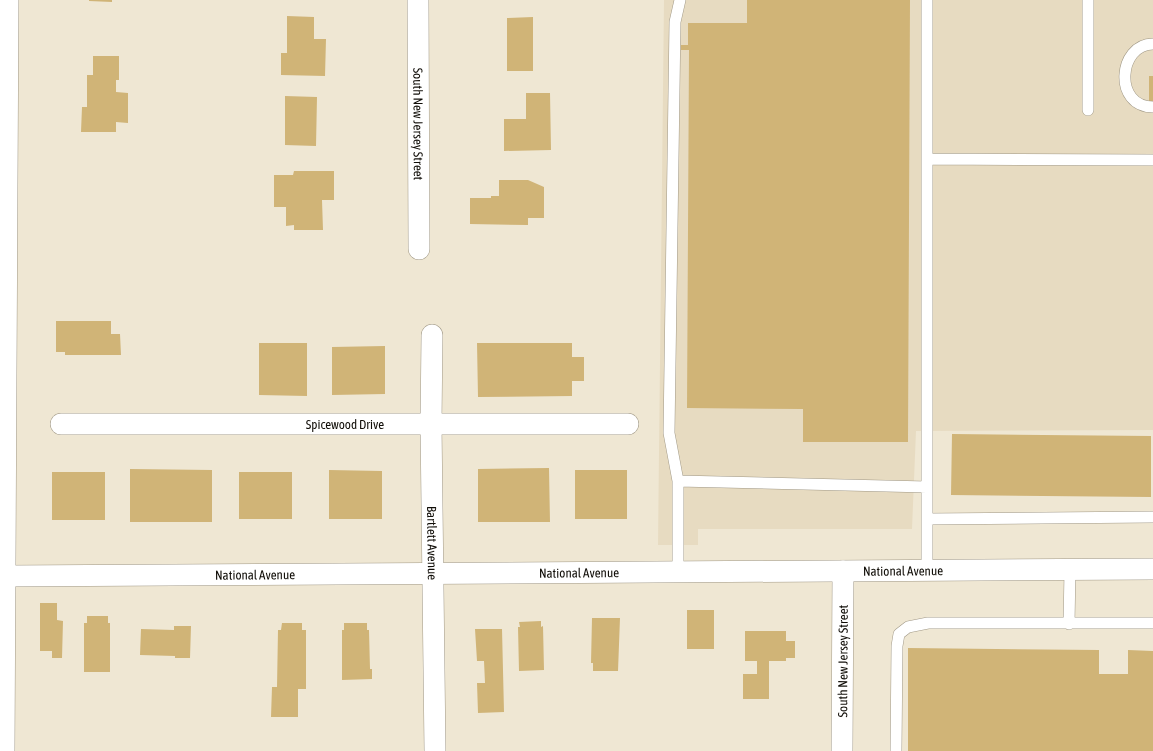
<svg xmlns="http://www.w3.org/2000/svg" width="1153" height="751" font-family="'Asap Condensed',sans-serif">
  <rect width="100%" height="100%" fill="#efe7d3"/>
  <path fill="#e7dbc1" d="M664,0h489v430l-237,1 -4,98h-214v16h-40z"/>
  <path fill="#d0b477" d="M89,0h23v2l-23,-1z
    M747,0h163l-2,442h-105v-33l-116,-1 2,-358h-8v-5h7v-22h59z
    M287,16l27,1v22h12l-1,37 -44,-1v-22h6z
    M533,17v54h-26v-53z
    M93,56h26v24h-3v12l12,1v30l-12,-1v10h-35l1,-25h5v-32h6z
    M1149,76h4v27h-4z
    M526,93h24l1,57 -47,1v-32h22z
    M285,96l32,1 -1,49 -31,-1z
    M294,171h40v29h-12l1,30h-29v-5l-8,1v-19h-12v-32h19z
    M499,180h29l16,7v31h-16v7l-58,-1v-26h21v-2h8z
    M56,321h55v13h9l1,21h-56v-3h-9z
    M259,343h48v53l-48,-1z
    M477,343h95v14h12v24h-12v15l-94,1z
    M385,346v48l-53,1v-48z
    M952,434l199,2v61l-200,-2z
    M549,468l1,54h-72v-53z
    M130,469l82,1v52h-82z
    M329,470l53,1v48h-53z
    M575,470h52v49h-52z
    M52,472h53v48h-53z
    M239,472h53v47h-53z
    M40,603h17v17l6,1 -1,37h-10v-7h-12z
    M687,610h27v39h-27z
    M87,616h21v7h2v49h-26v-49h3z
    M592,618h28l-2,53h-25v-8h-2z
    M541,621v6l2,-1 1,44 -25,1 -1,-44h2l-1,-5z
    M282,623h20v7h4v59h-8v28h-27l1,-30h5l1,-57h3z
    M344,623h23v7h2l1,39h2v10l-30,1v-50h2z
    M174,626h17l-1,32h-15v-2l-35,-1 1,-26 33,1z
    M475,629h27l2,83 -26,1 -1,-30h8l-1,-22h-7z
    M745,631h41v10h9v17h-9v3h-17v38h-26v-25h14v-13h-12z
    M908,648l191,2v24h29v-24l25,1v100h-245z"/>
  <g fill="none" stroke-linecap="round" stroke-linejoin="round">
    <g stroke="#a09886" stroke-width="12">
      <path id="service" d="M1153,44c-35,0 -40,63 0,63
        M1088,110v-110
        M927,159l226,1
        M678,481l-9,-48 6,-411 5,-22
        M927,519l226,-2
        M927,570v-570
        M678,571v-90l249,6
        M1069,624l1,-54
        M896,751l1,-105 2,-12 9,-7 20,-4h225"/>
    </g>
    <g stroke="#a09886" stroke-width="22">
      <g id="minor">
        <path id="s1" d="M418,0l1,249"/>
        <path id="s2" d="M432,335l-1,89 4,327"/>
        <path id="s3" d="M61,424h567"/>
        <path id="s4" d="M6,576l1147,-7"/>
        <path d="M4,751l4,-751"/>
        <path id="s5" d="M842,751l1,-180"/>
      </g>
    </g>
    <use href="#service" stroke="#fff" stroke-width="11"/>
    <use href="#minor" stroke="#fff" stroke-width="21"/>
  </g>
  <g text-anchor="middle" stroke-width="3" stroke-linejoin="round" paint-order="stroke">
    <g font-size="13" fill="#100d07" stroke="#fff">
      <text dy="5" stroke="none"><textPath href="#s1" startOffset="124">South New Jersey Street</textPath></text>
      <text dy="5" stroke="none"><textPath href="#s3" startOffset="284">Spicewood Drive</textPath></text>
      <text dy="5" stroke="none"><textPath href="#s2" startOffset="208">Bartlett Avenue</textPath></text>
      <text dy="5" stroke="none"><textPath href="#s4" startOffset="897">National Avenue</textPath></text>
      <text dy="5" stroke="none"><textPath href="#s4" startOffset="573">National Avenue</textPath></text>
      <text dy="5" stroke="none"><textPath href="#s4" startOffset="249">National Avenue</textPath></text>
      <text dy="5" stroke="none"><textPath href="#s5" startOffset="90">South New Jersey Street</textPath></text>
    </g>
  </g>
</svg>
